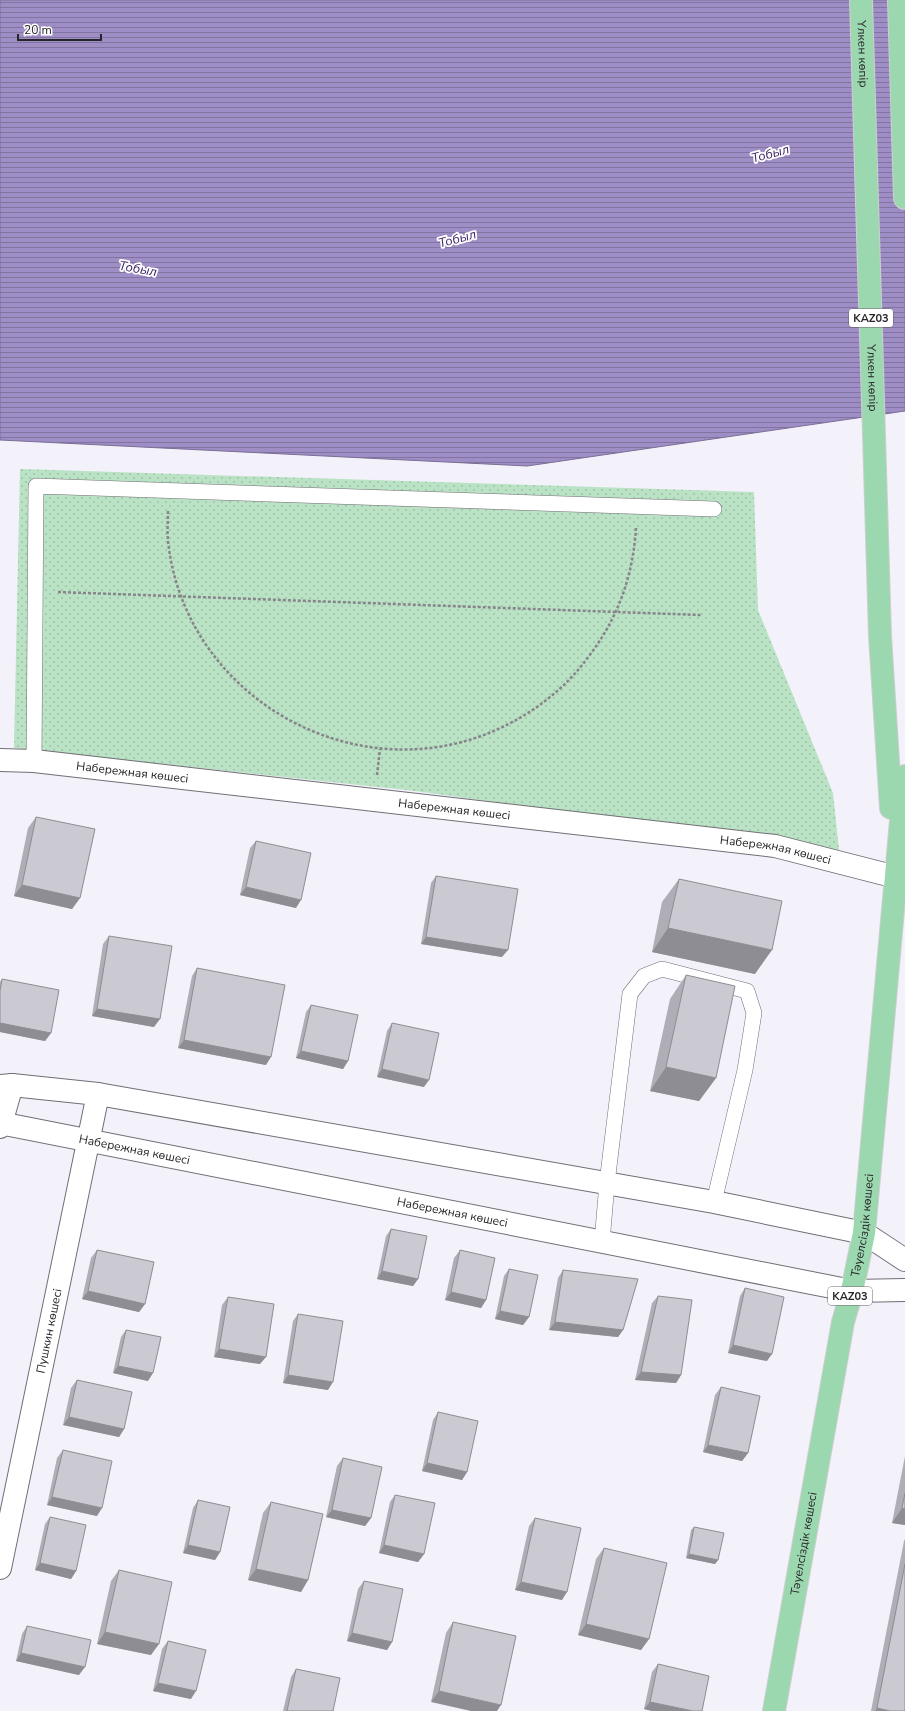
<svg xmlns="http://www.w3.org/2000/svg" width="905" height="1711" font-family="'Nunito Sans',sans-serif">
  <defs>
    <pattern id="green-dots" width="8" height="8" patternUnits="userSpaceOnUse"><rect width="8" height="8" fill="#bae2c4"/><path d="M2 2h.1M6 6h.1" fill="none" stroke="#a0c2a8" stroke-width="1.8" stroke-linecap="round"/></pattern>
    <pattern id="water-rules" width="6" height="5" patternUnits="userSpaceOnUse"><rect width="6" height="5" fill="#9e8ec5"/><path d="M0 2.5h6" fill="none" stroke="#8174a0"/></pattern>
  </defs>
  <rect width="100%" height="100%" fill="#f3f1fa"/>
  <path fill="url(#green-dots)" d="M20,469l734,23 4,118 75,183 6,57 -424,-59 -401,-43z"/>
  <path fill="url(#water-rules)" stroke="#7a6e96" d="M0,0h905v411l-378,55 -527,-26z"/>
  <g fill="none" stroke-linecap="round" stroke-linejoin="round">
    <g stroke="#716e76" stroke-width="16">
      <path id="lane" d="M34,761l2,-275 678,23
        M602,1242l5,-59 23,-189 14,-18 18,-7 85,22 7,22 -9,57 -31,132"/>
    </g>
    <g stroke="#716e76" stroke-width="24">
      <g id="street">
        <path id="s1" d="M0,760l34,1 741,85 121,31 9,1"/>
        <path d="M0,1086l12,-1 86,9 616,108 150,31 41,27"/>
        <path id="s2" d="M0,1123l852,168 53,-1"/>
        <path d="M0,1127l12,-42"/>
        <path id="s3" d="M0,1568l98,-474"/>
      </g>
    </g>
    <g stroke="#cfcfd0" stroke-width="24">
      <g id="primary">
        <path id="s4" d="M861,0l19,636 11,172"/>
        <path d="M899,0l6,198"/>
        <path id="s5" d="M774,1711l69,-389 9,-31 12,-58 41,-457"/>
      </g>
    </g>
    <path stroke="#87858b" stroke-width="2.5" stroke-dasharray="3 2" stroke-linecap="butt" d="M168,511c0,10 -1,20 0,30 16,152 179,249 321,192 39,-16 75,-42 100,-77 29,-38 44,-80 47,-128
      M58,592l643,23
      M377,775l3,-26"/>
    <use href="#lane" stroke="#fff" stroke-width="15"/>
    <use href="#street" stroke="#fff" stroke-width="22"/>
    <use href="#primary" stroke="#9bd7af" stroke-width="22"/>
  </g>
  <path fill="#afadb5" d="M36,817l44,81 -8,11 -58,-13 14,-68z
    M256,841l40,67 -56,-13 10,-47z
    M436,876l66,81 -81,-13 10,-61z
    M679,879l76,95 -103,-22 10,-50z
    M109,936l45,91 -62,-11 11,-72z
    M197,968l69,97 -88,-17 14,-72z
    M686,975l30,103 -17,23 -49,-10 20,-92z
    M2,979l49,54 -6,8 -45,-9v-50z
    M311,1005l37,56 -5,8 -47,-11 10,-46z
    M392,1023l32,64 -47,-10 10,-46z
    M391,1229l27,50 -5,7 -36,-7 9,-43z
    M97,1250l48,54 -6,8 -57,-13 9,-41z
    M460,1250l26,50 -5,8 -36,-8 9,-42z
    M509,1269l20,48 -6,8 -28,-6 9,-43z
    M563,1270l60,60 -5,7 -69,-7 9,-52z
    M745,1288l22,73 -39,-8 12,-57z
    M658,1296l23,79 -5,8 -41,-3 17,-77z
    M228,1297l32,67 -46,-7 8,-52z
    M298,1314l30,76 -45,-7 10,-62z
    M126,1330l22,51 -35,-8 8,-36z
    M77,1380l47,49 -5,8 -56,-12 8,-37z
    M721,1387l27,66 -6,8 -39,-9 12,-57z
    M438,1412l29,60 -5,8 -40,-9 11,-51z
    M63,1450l34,66 -50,-11 10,-47z
    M905,1456v69l-13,-2z
    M343,1458l28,60 -6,8 -39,-9 11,-51z
    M395,1495l29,59 -6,8 -39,-9 11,-51z
    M198,1500l22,52 -5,8 -32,-7 10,-45z
    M271,1502l37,78 -7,12 -53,-12 15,-67z
    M50,1517l26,54 -5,8 -36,-9 10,-46z
    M535,1518l27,82 -47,-10 14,-64z
    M694,1527l24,33 -3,4 -29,-6 5,-28z
    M905,1539v172h-34l33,-170z
    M604,1548l45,91 -8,11 -63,-15 18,-76z
    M119,1570l32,85 -54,-11 14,-63z
    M364,1581l28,61 -5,8 -40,-9 11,-52z
    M453,1622l63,14 -85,66 15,-69z
    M27,1626l52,49 -63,-14 6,-27z
    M168,1641l23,58 -38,-8 9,-42z
    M658,1664l44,47h-50l-8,-2 8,-37z
    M296,1669l37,42h-50l8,-34z"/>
  <path fill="#8e8d93" d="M22,885l58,13 -8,11 -58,-13z
    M246,887l55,13 -5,8 -56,-13z
    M668,928l104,22 -17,24 -103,-22z
    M426,937l82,13 -6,7 -81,-13z
    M97,1009l63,10 -6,8 -62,-11z
    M0,1023l51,10 -6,8 -45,-9z
    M184,1040l87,17 -5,8 -88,-17z
    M301,1051l47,10 -5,8 -47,-11z
    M666,1067l50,11 -17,23 -49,-10z
    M382,1069l47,11 -5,7 -47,-10z
    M382,1271l36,8 -5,7 -36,-7z
    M88,1291l57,13 -6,8 -57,-13z
    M451,1292l35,8 -5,8 -36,-8z
    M500,1311l29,6 -6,8 -28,-6z
    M555,1322l68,8 -5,7 -69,-7z
    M733,1345l39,9 -5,7 -39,-8z
    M219,1349l47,8 -6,7 -46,-7z
    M118,1366l35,7 -5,8 -35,-8z
    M641,1372l40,3 -5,8 -41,-3z
    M288,1375l45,7 -5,8 -45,-7z
    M69,1417l55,12 -5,8 -56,-12z
    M708,1445l40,8 -6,8 -39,-9z
    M427,1463l40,9 -5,8 -40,-9z
    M52,1497l50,11 -5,8 -50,-11z
    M902,1508l3,1v16l-13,-2z
    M332,1510l39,8 -6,8 -39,-9z
    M188,1545l32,7 -5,8 -32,-7z
    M384,1545l40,9 -6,8 -39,-9z
    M689,1554l29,6 -3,4 -29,-6z
    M40,1563l36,8 -5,8 -36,-9z
    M256,1569l52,11 -7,12 -53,-12z
    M521,1582l46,10 -5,8 -47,-10z
    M586,1624l63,15 -8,11 -63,-15z
    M105,1632l54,12 -8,11 -54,-11z
    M352,1633l40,9 -5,8 -40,-9z
    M21,1653l64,14 -6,8 -63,-14z
    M158,1683l38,8 -5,8 -38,-8z
    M439,1691l62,14 -4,6h-26l-40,-9z
    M650,1702l43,9h-41l-8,-2z
    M877,1708l13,3h-15z"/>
  <path fill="#cbc9d2" stroke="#8e8d93" d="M36,817l59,12 -15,69 -58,-13z
    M256,841l55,12 -10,47 -55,-13z
    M436,876l82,13 -10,61 -82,-13z
    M679,879l103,22 -10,49 -104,-22z
    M109,936l63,10 -12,73 -63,-10z
    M197,968l88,17 -14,72 -87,-17z
    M686,975l49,11 -19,92 -50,-11z
    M2,979l57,11 -8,43 -51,-10v-32z
    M311,1005l47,10 -10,46 -47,-10z
    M392,1023l47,10 -10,47 -47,-11z
    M391,1229l36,7 -9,43 -36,-8z
    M97,1250l57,12 -9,42 -57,-13z
    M460,1250l35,8 -9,42 -35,-8z
    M509,1269l29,6 -9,42 -29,-6z
    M563,1270l75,9 -15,51 -68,-8z
    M745,1288l39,9 -12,57 -39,-9z
    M658,1296l34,4 -11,75 -40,-3z
    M228,1297l46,7 -8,53 -47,-8z
    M298,1314l45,7 -10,61 -45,-7z
    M126,1330l35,7 -8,36 -35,-7z
    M77,1380l55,12 -8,37 -55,-12z
    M721,1387l39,9 -12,57 -40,-8z
    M438,1412l40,9 -11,51 -40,-9z
    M63,1450l49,11 -10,47 -50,-11z
    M343,1458l39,9 -11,51 -39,-8z
    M905,1493v16l-3,-1z
    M395,1495l40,8 -11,51 -40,-9z
    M198,1500l32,7 -10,45 -32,-7z
    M271,1502l52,12 -15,66 -52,-11z
    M50,1517l36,8 -10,46 -36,-8z
    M535,1518l46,10 -14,64 -46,-10z
    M694,1527l30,6 -6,27 -29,-6z
    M604,1548l63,15 -18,76 -63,-15z
    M905,1564v147h-15l-13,-3z
    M119,1570l53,12 -13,62 -54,-12z
    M364,1581l39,8 -11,53 -40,-9z
    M453,1622l63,14 -15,69 -62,-14z
    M27,1626l64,14 -6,27 -64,-14z
    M168,1641l38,9 -10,41 -38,-8z
    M658,1664l51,12 -7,35h-9l-43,-9z
    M296,1669l44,9 -7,33h-46z"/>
  <g text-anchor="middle" stroke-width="3.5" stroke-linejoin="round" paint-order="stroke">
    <g fill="#fff" stroke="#676668" stroke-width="1">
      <rect x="849" y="309" width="44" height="18" rx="3"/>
      <rect x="828" y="1287" width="44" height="18" rx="3"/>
    </g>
    <g font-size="11" font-weight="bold" fill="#262528">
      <text x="871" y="322">KАZ03</text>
      <text x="850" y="1300">KАZ03</text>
    </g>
    <g font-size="12" fill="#262528" stroke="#fff">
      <text dy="4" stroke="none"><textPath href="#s4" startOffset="54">Үлкен көпір</textPath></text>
      <text dy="4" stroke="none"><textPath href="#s4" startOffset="378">Үлкен көпір</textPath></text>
      <text dy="4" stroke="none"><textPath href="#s1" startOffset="133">Набережная көшесі</textPath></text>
      <text dy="4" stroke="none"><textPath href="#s1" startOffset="457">Набережная көшесі</textPath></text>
      <text dy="4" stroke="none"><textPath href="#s1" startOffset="781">Набережная көшесі</textPath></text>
      <text dy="4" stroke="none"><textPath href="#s2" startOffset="137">Набережная көшесі</textPath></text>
      <text dy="4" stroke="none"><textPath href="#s2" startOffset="461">Набережная көшесі</textPath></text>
      <text dy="4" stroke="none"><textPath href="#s5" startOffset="494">Тәуелсіздік көшесі</textPath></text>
      <text dy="4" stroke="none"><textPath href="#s3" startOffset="242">Пушкин көшесі</textPath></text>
      <text dy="4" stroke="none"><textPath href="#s5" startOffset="170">Тәуелсіздік көшесі</textPath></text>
    </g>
    <g font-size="13" font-style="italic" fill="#3d2466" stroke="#fff">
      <text transform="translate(770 153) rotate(-15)" y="5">Тобыл</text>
      <text transform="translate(457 238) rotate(-15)" y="5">Тобыл</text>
      <text transform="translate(138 268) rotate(10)" y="5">Тобыл</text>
    </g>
  </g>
  <path d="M18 34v6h83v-6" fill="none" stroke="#262528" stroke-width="2"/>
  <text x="24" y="34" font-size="12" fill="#262528" stroke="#ffffff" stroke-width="3" paint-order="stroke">20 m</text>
</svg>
